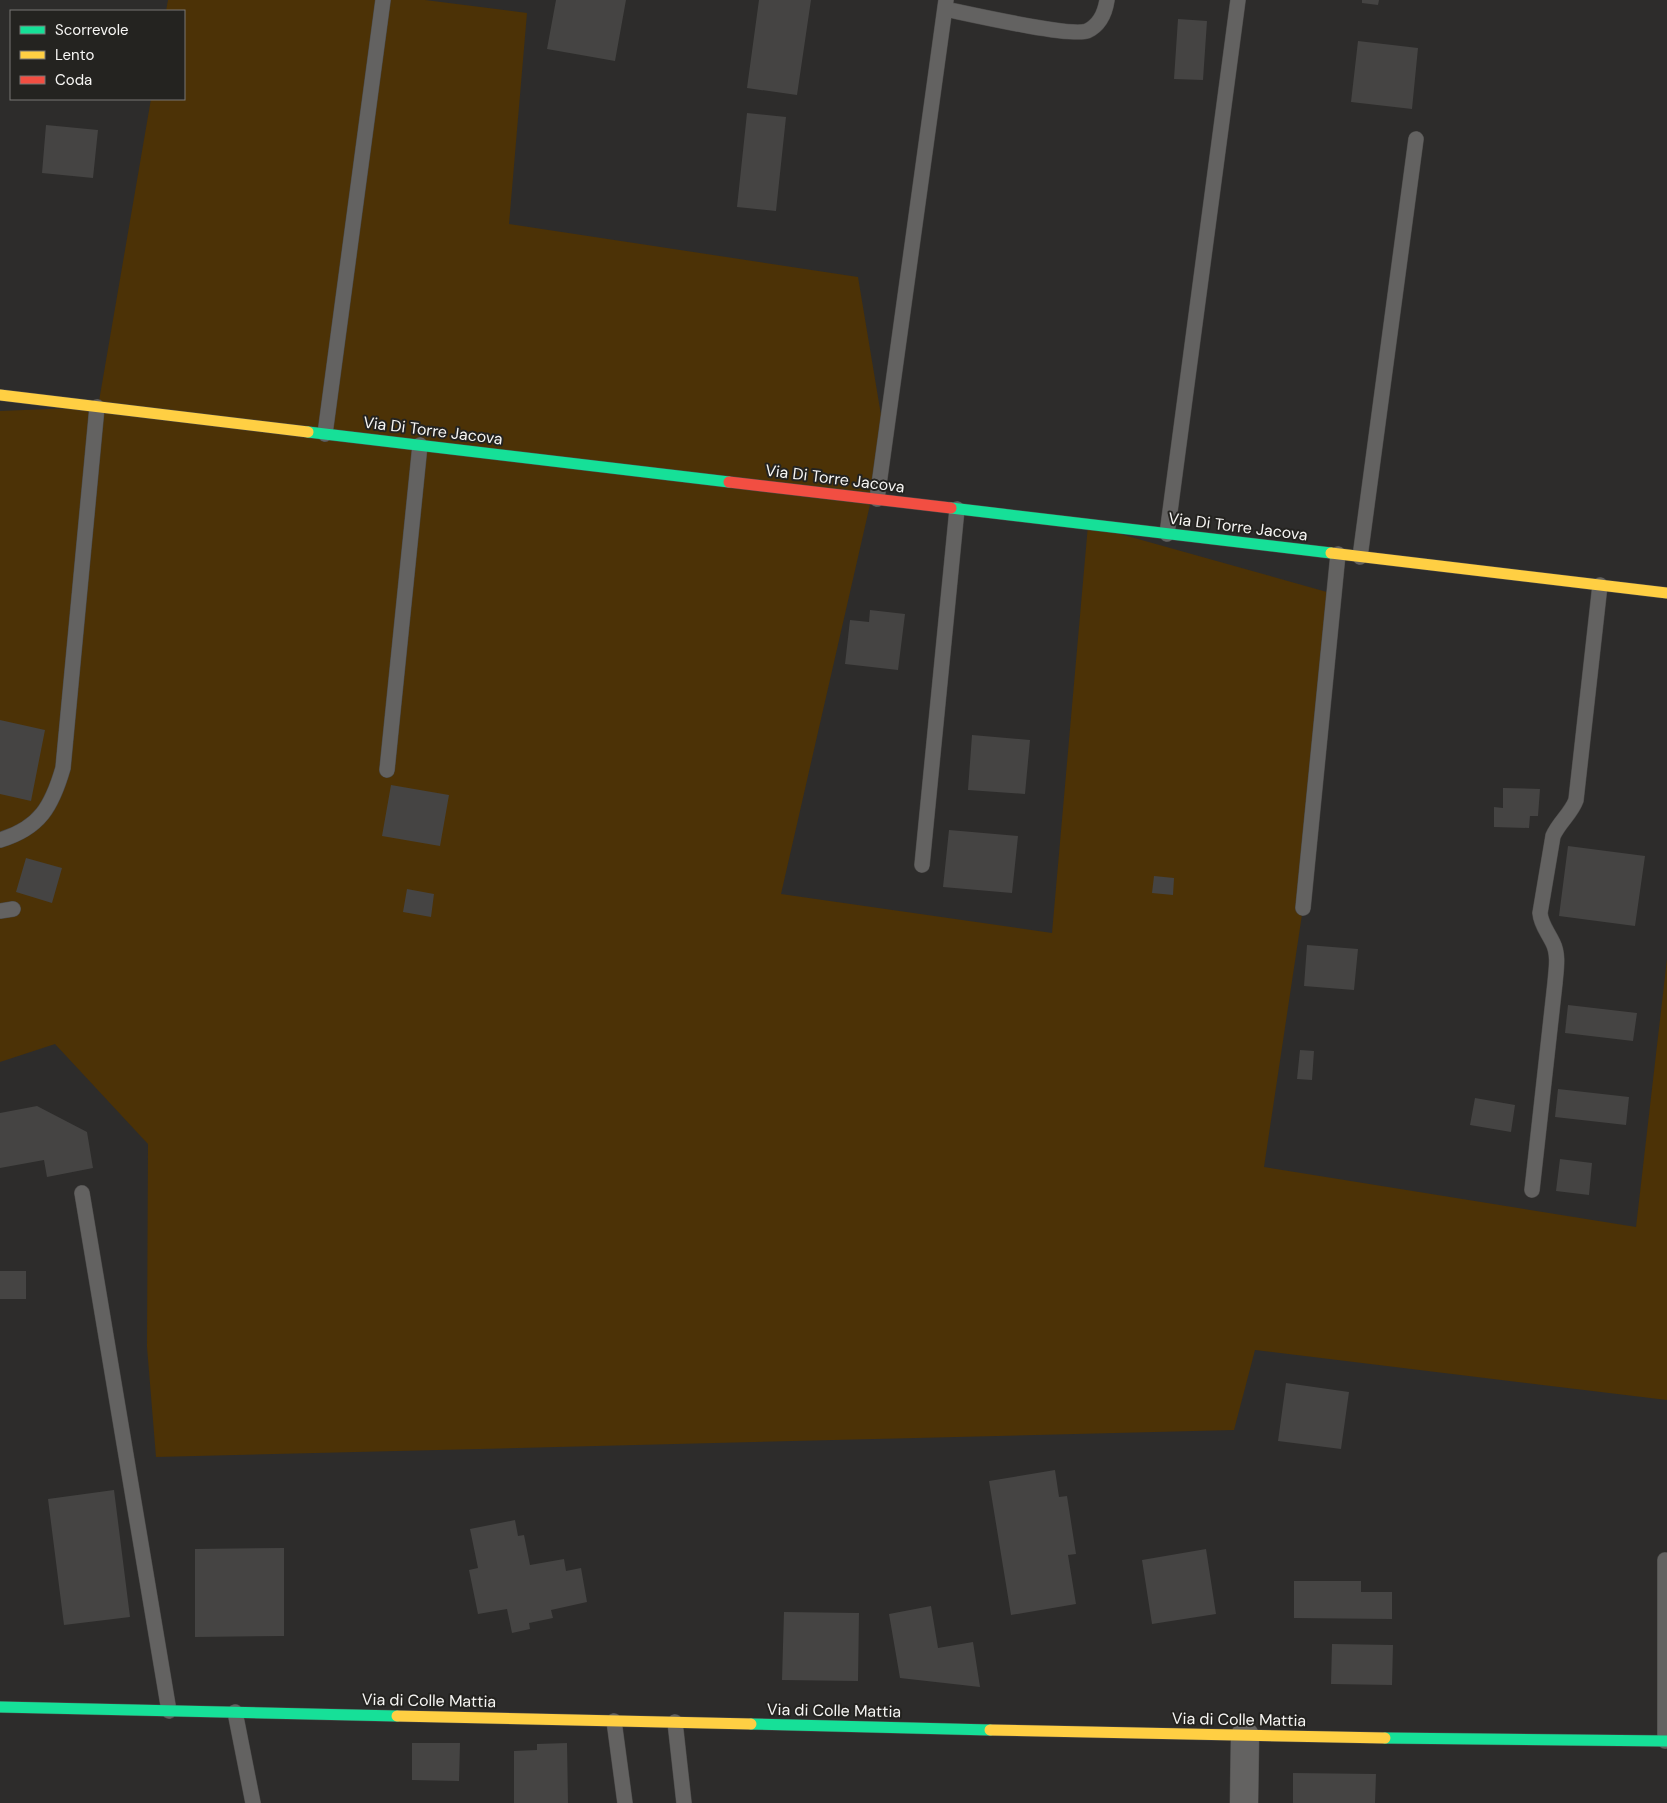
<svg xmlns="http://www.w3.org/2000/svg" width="1667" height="1803" font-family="'DM Sans',sans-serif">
  <rect width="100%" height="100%" fill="#2d2c2b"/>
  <path fill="#4c3206" d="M168,0h257l102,13 -18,211 349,53 27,162 -104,455 271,39 36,-408 246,69 -31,314 -39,259 372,60 31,-268v441l-412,-50 -21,80 -1078,27 -9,-110 1,-203 -93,-100 -55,18v-651l98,-4 53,-308h33v-88h-18z"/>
  <path fill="#454443" d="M556,0h70l-11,61 -68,-12z
    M759,0h52l-14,95 -50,-7z
    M1362,0h17l-1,5 -16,-2z
    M1178,19l29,2 -4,59 -29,-1z
    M1358,41l60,7 -6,61 -61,-7z
    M747,113l39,4 -10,94 -39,-4z
    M46,125l52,5 -5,48 -51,-5z
    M870,610l35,4 -7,56 -53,-6 5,-44 19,2z
    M0,720l45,10 -14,71 -31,-7z
    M972,735l58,5 -5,54 -57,-4z
    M391,785l58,10 -9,51 -58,-10z
    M1503,788l37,1 -2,27h-8l-1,12 -35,-1v-20l9,1z
    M949,830l69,6 -6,57 -69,-6z
    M1568,846l77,10 -10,70 -76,-10z
    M26,858l36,10 -10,35 -36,-11z
    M1154,876l20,2 -1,17 -21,-2z
    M407,889l27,5 -3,23 -28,-5z
    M1307,945l51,4 -4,41 -50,-4z
    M1568,1005l69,8 -4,28 -68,-8z
    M1300,1050l14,1 -2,29 -15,-1z
    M1558,1089l71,8 -3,28 -71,-8z
    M1475,1098l40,7 -4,27 -41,-7z
    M37,1106l50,26 6,36 -46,9 -3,-17 -44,8v-55z
    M1560,1159l32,4 -3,32 -33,-4z
    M0,1271h26v28h-26z
    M1286,1383l63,9 -8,57 -63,-8z
    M1055,1470l4,27 8,-1 9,58 -8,1 8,49 -65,11 -22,-134z
    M114,1490l16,127 -66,8 -16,-126z
    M515,1520l3,16 6,-1 6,30 34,-6 2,12 15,-3 6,34 -36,8 2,8 -24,5 1,6 -18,4 -5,-24 -29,5 -9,-44 9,-2 -8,-39z
    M284,1548v88l-89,1v-88z
    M1206,1549l10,65 -64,10 -10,-64z
    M1294,1581h67v11h31v27l-98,-1z
    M931,1606l7,42 35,-6 7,45 -80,-9 -11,-64z
    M784,1612l75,1 -1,68 -76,-1z
    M1332,1644l61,1 -1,40 -61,-1z
    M412,1743h48l-1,38 -47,-1z
    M567,1743l1,60h-54v-52l23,-1v-6z
    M1293,1773l83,1 -1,29h-82z"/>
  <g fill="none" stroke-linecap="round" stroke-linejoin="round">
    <g stroke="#4b4a49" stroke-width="16">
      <path id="lane" d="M945,9c24,5 125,28 142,22 13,-6 18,-18 20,-31
        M325,434l58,-434
        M877,499l69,-499
        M1167,534l71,-534
        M1360,557l56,-418
        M387,770l33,-325
        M0,840c40,-12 52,-34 63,-72l34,-361
        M922,865l35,-356
        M1303,908l35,-354
        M0,911l13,-2
        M1532,1190l23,-207c1,-13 4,-28 -2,-40 -5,-11 -12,-18 -13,-30l13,-77c6,-14 18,-22 23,-36l24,-215
        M82,1193l87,518
        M235,1712l18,91
        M614,1721l11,82
        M675,1722l9,81
        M1665,1741v-181"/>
    </g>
    <g stroke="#4b4a49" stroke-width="29">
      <path id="street" d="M1244,1803l1,-67"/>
    </g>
    <g stroke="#4b4a49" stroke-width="12">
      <path id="fast" d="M308,432l421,50
        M951,508l380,45
        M0,1707l397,9
        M751,1724l239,6
        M1385,1738l282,3"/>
    </g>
    <g stroke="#4b4a49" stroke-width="12">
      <path id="slow" d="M0,395l308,37
        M1331,553l336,40
        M397,1716l354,8
        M990,1730l395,8"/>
    </g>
    <g stroke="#4b4a49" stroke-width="12">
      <path id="jam" d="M729,482l222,26"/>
    </g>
    <use href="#lane" stroke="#636261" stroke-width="15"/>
    <use href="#street" stroke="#636261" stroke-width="28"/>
    <use href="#fast" stroke="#16e098" stroke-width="11"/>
    <use href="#slow" stroke="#ffcf43" stroke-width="11"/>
    <use href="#jam" stroke="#f24e42" stroke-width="11"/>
  </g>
  <g text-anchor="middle" stroke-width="4" stroke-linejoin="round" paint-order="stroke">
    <g font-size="16" fill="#f6f5f3" stroke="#242320">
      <text transform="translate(433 430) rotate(7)" y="6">Via Di Torre Jacova</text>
      <text transform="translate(835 478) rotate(7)" y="6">Via Di Torre Jacova</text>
      <text transform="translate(1238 526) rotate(7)" y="6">Via Di Torre Jacova</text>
      <text transform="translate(429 1700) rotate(1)" y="6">Via di Colle Mattia</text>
      <text transform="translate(834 1710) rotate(1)" y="6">Via di Colle Mattia</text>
      <text transform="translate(1239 1719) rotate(1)" y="6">Via di Colle Mattia</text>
    </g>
  </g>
  <rect x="10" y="10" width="175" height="90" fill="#242320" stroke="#787774"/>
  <rect x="20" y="26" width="25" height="8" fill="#16e098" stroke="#787774"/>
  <text x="55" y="35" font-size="15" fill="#f6f5f3">Scorrevole</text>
  <rect x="20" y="51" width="25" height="8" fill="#ffcf43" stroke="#787774"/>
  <text x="55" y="60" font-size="15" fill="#f6f5f3">Lento</text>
  <rect x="20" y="76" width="25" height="8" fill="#f24e42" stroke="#787774"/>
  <text x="55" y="85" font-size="15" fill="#f6f5f3">Coda</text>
</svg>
